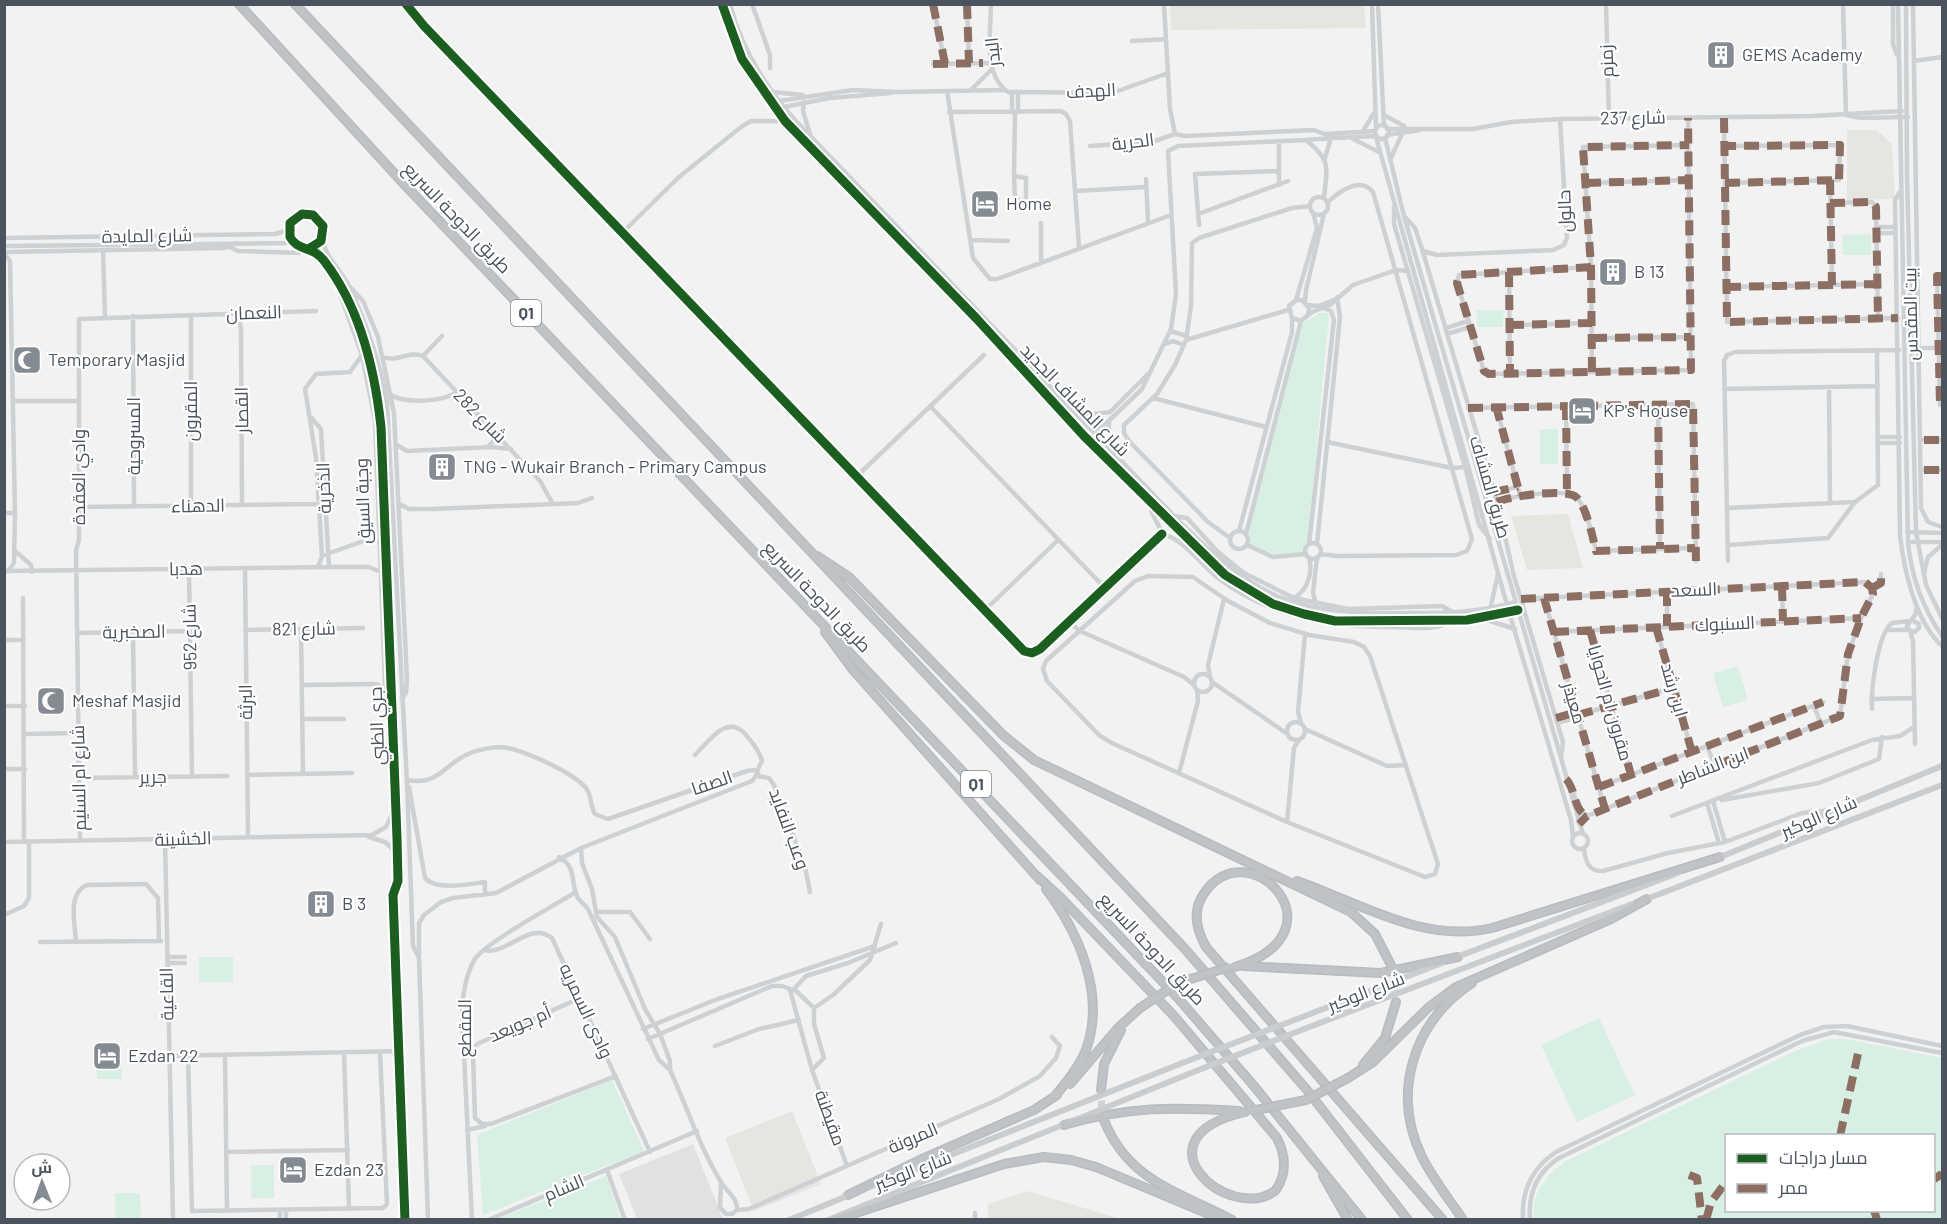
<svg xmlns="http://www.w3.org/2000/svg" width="1947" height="1224" font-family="Barlow,Cairo,sans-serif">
  <rect width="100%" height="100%" fill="#f2f2f2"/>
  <path fill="#e7e5e0" d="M1170,5h194l2,23 -195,2z
    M1847,130h30l15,14 3,55 -48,1z
    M1568,514l15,54 -56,2 -16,-54z
    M792,1111l29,73 -67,27 -29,-73z
    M1027,1191l94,28h-133v-15z"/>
  <path fill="#e0e1e2" d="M693,1144l30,75h-86l-18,-45z"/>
  <path fill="#d8f0e3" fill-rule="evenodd" d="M1871,234v21h-28l-1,-20z
    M1477,310h27l-1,17h-26z
    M1319,313h9l1,2 -21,224 -6,13 -21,4 -30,-10 -2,-15 53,-207z
    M1540,429h18v35h-18z
    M1738,666l10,34 -25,7 -10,-34z
    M199,957h34v25h-34z
    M1599,1018l36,77 -58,27 -36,-77z
    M1829,1039h17l96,19v161h-408c-4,-25 12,-44 32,-58l229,-110zM1726,1136h208v74h-208z
    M121,1047l1,32h-25v-31z
    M612,1080l32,71 -161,64 -6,-80z
    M251,1165h23v33h-23z
    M606,1176l15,43 -126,1z
    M115,1193h25l1,26h-26z"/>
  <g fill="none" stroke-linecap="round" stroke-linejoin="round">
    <path stroke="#d0d2d4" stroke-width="7" stroke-dasharray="7 3.5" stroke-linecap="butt" d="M1392,967l4,35
      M1101,1090l1,24"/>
    <g stroke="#b7bcc1" stroke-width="10">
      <path id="highway" d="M239,4l165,180 774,814 76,88 108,134
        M295,4l890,945 122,141 101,130
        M817,556l32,21 154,158 31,25 317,152 24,22 17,33
        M825,632l28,38 187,210
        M1037,876l23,21 114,119 103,122c9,18 10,37 -2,53 -47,33 -143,-53 -30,-79
        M1297,881c63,22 126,63 195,47l228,-71
        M1046,889c33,44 60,105 40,161 -7,17 -19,32 -31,46
        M1243,966l138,7 77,-16
        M1235,967c115,-35 11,-141 -32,-72 -11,17 -6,36 3,52l237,273
        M1363,1065l22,-27 11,-36
        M1348,1078l25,-16 56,-55 27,-20 153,-67 38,-21
        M1070,1084l48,-56 22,-20
        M1101,1090l3,-26 17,-34
        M1104,1120c24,61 75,72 128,100
        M1064,1125c65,-19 108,-18 175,-14
        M1323,1176l25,44
        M848,1195l76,-37 110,-48 23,-15
        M835,1220l169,-56 40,-7 27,3 25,7 127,53
        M1463,1220c-14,-21 -30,-41 -41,-63 -31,-64 -9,-135 50,-174"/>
    </g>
    <path stroke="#ced1d3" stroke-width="4.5" d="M406,4l18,22 600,625 8,2 8,-4 122,-115
      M722,4l20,55 43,62 191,197 108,118 141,139 48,29 31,10 31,7 132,-1 51,-10
      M730,4c11,44 35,82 65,116l379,396c84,83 113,98 232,97 38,0 73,0 109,-11
      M752,4l18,51v13
      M933,4l12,60
      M967,4l2,59
      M991,4c0,27 -9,70 17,88l104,1 56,-20
      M1164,4l6,105 5,25 10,2 129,-6 21,8 41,-2
      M1372,4l4,125
      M1378,4l6,122
      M1606,4l3,114
      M1843,4l3,111
      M1893,4v40l4,11
      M1898,4l10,538c3,34 15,66 34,94
      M1906,4l1,171 9,357 10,53 16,33
      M1913,4l8,504 7,14 14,5
      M1132,41l34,-2
      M1914,61l28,-4
      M933,64l58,-1
      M971,90l21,-21
      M947,91l26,167 17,21h7l174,-64
      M773,92l30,3
      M1012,92v20
      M1018,93v19
      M779,101l74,-11 44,2 108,-2
      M804,102l-1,9 7,23
      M784,107l46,-9 61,-5
      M949,112l112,-1 5,3 4,7 9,126
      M1384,115l20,11
      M1846,115l15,3 47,-1
      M1724,118l3,204 171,-4
      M1375 132a7 7 0 1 1 14 0a7 7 0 1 1-14 0Z
      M1387,129h86l38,-7 49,-3 252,-3 90,-5
      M1363,131l11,-18
      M1325,134l50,-3
      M1387,135l33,-5
      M1376,137l133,475 62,208 2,17
      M1385,138l19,78 179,618
      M1353,139l26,13
      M1306,140l25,-2 -6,20
      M1090,146l62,-4 23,-8
      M1390,160l12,-26
      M1014,176l12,2v20l-4,4 -7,-4z
      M1014,176l1,-64
      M1146,179l2,43
      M1830,180l2,105
      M1586,183l103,-3
      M1725,183l114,-3 1,-35 -115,1
      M1279,185v-44
      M1076,191l70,-4
      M1900,192l-5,8 5,335c4,35 15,86 42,111
      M1310 206a9 9 0 1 1 18 0a9 9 0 1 1-18 0Z
      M1830,203l42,-1 4,5 2,112
      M1394,207v17l73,250 12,51 11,14
      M1198,214l90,-33
      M1406,218l9,10 7,21 75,253 17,74 49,166 -2,16
      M1199,225l-4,-51 83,-3
      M1877,227h19
      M623,232l56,-55 62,-50 10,-6h34
      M1877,233h19
      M4,238l271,-4 14,-4
      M323,240c2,17 20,32 27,48 17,37 30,75 37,115l20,379 6,164 6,12
      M970,240l38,1
      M4,246l289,-3
      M230,247l8,4 61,2
      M310,248l11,-7 2,-15 -10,-11 -11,-1 -12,9v14c8,15 23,8 35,25 35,46 50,109 56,165l16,411 1,43 -5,14 12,325
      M103,250l2,66
      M1423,251l14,4 116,-5 11,-5 3,-7 -7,-119
      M4,252l221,-4 11,-5
      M4,253l6,8 5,252 -1,50 -6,8
      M1041,262v-39
      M1591,267l-132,8 -2,8 27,88 5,3 202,-4 -3,-252
      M1509,272l1,102
      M1942,276h-5l3,129h2
      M337,286l25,69 13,66 11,291 7,15
      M350,287l13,14 15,36 16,76 13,266 -1,14 -4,5
      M1726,287l152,-3
      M1296,300l21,-72 -4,-15
      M1305,302l1,-12 18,-76
      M1308,305l10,1 16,-6
      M1308,314l1,-6 -7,-8h-6l-7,6 3,12 9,3 11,-9 18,-7 23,-20 43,-15 12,1
      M238,315l3,14 1,176
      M133,316l1,191
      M1509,325l83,-2
      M1446,328l22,-7
      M1170,331l17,5
      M1447,334l23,-7
      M1592,338l99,-1
      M1186,340l102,-30
      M1165,344l8,-3 11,4
      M1918,348h21
      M423,356l19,-20
      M382,357c15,6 27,-7 41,-1l117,125 13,23
      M1592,372l-1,-105 -8,-120 106,-2
      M1829,387l1,116
      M1724,389l154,-3
      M391,395c15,9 52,7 66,-3
      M1153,398l113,29
      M13,401h66
      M1658,404l2,145
      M1566,405l1,89
      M930,406l174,181
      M1496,406l24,89
      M1468,408l225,-4 3,157
      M309,415l12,14 8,138
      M1080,416l30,-4 40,-40
      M1109,422v10l10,24
      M1096,433l46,-44 29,-60 5,-35 -8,-143 10,-5 128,-6c26,21 21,27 18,58
      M1879,437h21
      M1920,440h22
      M1327,442l125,26 13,-1
      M1878,443h22
      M397,445l10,6 85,-4 19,2
      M488,447l6,-7 1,-8
      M1920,470h22
      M857,476l127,-121
      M1494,492l24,-5
      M1150,502c-1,11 9,21 12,32 22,5 38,30 56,44 53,40 111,49 175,49 18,0 43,5 58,-6
      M1497,502c14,-6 68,-14 79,-5 10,8 17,41 20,54l99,-3
      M400,504l9,5h24l145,-6 14,-5
      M191,506v-190
      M78,507l239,-3
      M1727,508l128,-6
      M4,513h11
      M1174,516l13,2 30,33 27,22 50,25 54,11 94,-3 12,7
      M1230 540a9 9 0 1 1 18 0a9 9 0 1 1-18 0Z
      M1239,531l53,-199v-14
      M1907,532l35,1
      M1246,534l55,-213
      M1230,538l-22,-16 -79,-81 -5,-8v-8l33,-31 18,-29 11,-25 5,-34 1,-63 7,-5 93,-30 18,-2
      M1908,542h34
      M1305 551a8 8 0 1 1 16 0a8 8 0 1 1-16 0Z
      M1309,544l25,-224 -3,-9 -7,-3
      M1317,544l23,-227 -3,-20
      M1247,545l26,12 33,-3
      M1728,545l100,-7 27,-36 23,-17 -1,-135
      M14,550l17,15 1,7
      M1320,554l17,2 119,-1 11,-4 5,-12 -99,-347c-13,-16 -33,-1 -45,10
      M324,555l45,-16
      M1728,561l-4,-200 3,-6 8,-3 164,-2
      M318,567l4,-11 -6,-98 -11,-69 11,-15 34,-2 12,-17
      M245,568l3,268
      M189,569l3,208
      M4,571l325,-4h39l14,5
      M1924,573l4,-16 14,-12
      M1148,576l45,1 35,24 42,22 39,12 45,7 10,5 6,9 68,208 -3,10 -10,3 -138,-55 -173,-78 -14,-8 -53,-55 -4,-12 3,-8 89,-80z
      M1782,586l1,35
      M1872,588l9,-5v-9
      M1667,591v35
      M23,598l1,243
      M1294,598c14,-8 19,-26 15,-41
      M1544,598l61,211
      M1521,599l344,-17 7,6 1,6 -12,24 -13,36 -8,62 -253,100 -8,8
      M1316,604l-3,-11 4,-36
      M985,610l73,-70
      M1490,610l8,-36
      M1484,619l31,10
      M1912,620l7,4v4l-4,4 -5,-1 -3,-5 8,-11 2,-9
      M1069,622l11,9 104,46 10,8
      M1656,627l36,125
      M245,630l118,-2
      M301,630l2,144
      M1590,630l41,145
      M1887,630h21
      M1910,631l3,10 2,103
      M1554,632l307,-14
      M77,633l113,-2
      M133,633l2,144
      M4,640h20
      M1194 683a9 9 0 1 1 18 0a9 9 0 1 1-18 0Z
      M1210,677l-2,-12 16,-66
      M1212,682l74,51
      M302,685l74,-1 11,7
      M1871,699l43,-1
      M4,706h21
      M1814,706l7,18
      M1872,709c-1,-19 5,-74 20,-86l18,-2
      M1578,715l95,-27
      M1556,718l21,-6
      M302,719h42
      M1287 731a9 9 0 1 1 18 0a9 9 0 1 1-18 0Z
      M1301,723l-3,-11 7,-78
      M1557,723l21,-6
      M1305,729l82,37 18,-1
      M25,734l52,-1
      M1707,746l8,20
      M695,755c15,-15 33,-43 52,-19 6,8 13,15 15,25l-5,10
      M4,769h21
      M1179,773l19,-72 -1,-11
      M247,775l105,-2
      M758,776l11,2 5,7 31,82 5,25
      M78,778l149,-2
      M407,780c32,6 36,-15 61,-26 11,-5 28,-8 40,-6 19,4 66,25 78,40 6,8 4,18 9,26l13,5 139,-48 8,-1 3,3 -6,8 -171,67 -85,45 -43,5 -12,4 -17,13 -5,8v35l9,262
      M409,787l16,91c11,13 45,6 60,4v13
      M1599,787l224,-85
      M1572,788l7,23 8,5
      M1722,800l97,-17 60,-24 3,-22
      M1713,801l12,41
      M1707,803l12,40
      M1672,816l200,-76 28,-4 14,-9
      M1287,822l7,-74 5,-8
      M1572 841a8 8 0 1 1 16 0a8 8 0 1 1-16 0Z
      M369,837l16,5 12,11
      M165,839l8,381
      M80,840l-4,-290 3,-10v-221l237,-8
      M4,842l368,-7 14,-8 9,-19
      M581,848l1,15 10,26 5,28 18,20 30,72 15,25 10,27v9c17,37 30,78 51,112 6,10 17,16 16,28l-5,4h-6l-6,-7 1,-25
      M1584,848c1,12 4,24 19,23l65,-18 57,-11 77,-29 30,-3
      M559,857c19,10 11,29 19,41 3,5 7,6 10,11l71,151 11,10
      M597,912h33l20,27
      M4,915l20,-9 5,-8v-57
      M40,942l121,-1
      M76,942c-1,-18 -9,-49 11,-57l59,-1 12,14 1,43
      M484,950c23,6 45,-30 68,-12l98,214
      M167,957h18
      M167,963h18
      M790,990l22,80 35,96
      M795,990l19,18v16l10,34 -12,12
      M580,998l-103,46 -4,10 2,64 7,6h9l125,-48
      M814,1008l19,-13 37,-35 11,-36
      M643,1029l72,-29 160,-54
      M648,1039l124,-53h10l11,4 13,-14 42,-13 48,-20
      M715,1046l44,-17 40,-9
      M344,1052l5,157
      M225,1055l2,156
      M169,1056l231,-5
      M188,1056l4,155 191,-3 4,-4 -7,-152
      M467,1130l18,-4
      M226,1152l122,-2
      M607,1170l18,50
      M280,1210v10
      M286,1210v10
      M737,1210l12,-1 250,-110 41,-23 16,-18 4,-12 -8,-9
      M975,1213v7
      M472,1220l-10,-207c0,-17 4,-39 13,-54 10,-16 80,-54 101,-67
      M488,1220l209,-89
      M1523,1220c-2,-30 9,-52 33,-68l244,-117 24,-8 23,-1 95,20
      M1530,1220c-2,-27 7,-48 29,-62l243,-117 32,-9 108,21"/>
    <path stroke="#cacdd0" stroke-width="6" d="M1718,858l224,-92
      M1644,900l298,-115
      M1454,958l224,-85
      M1297,1019l145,-56
      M1304,1029l328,-125
      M870,1187l320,-127
      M789,1220l63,-26
      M828,1220l368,-149"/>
    <use href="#highway" stroke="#bfc3c8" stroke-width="7"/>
    <g stroke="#b7bcc1" stroke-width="10" stroke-linecap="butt">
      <path id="highway-bridge" d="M1140,1008l38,-25 51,-16
        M1251,1111l55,-11 42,-22"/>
    </g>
    <path stroke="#cacdd0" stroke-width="6" d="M1190,1060l107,-41
      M1196,1071l108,-42"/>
    <use href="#highway-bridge" stroke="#bfc3c8" stroke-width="7"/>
    <path stroke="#8d6e63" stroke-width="8" stroke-dasharray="15 8" stroke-linecap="butt" d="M933,4l12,60
      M967,4l2,59
      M933,64l50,-1
      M1724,118l3,204 171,-4
      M1830,180l2,105
      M1586,183l103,-3
      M1725,183l114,-3 1,-35 -115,1
      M1830,203l42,-1 4,5 2,112
      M1591,267l-132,8 -2,8 27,88 5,3 202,-4 -3,-252
      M1509,272l1,102
      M1942,276h-5l3,129h2
      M1726,287l152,-3
      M1509,325l83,-2
      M1592,338l99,-1
      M1592,372l-1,-105 -8,-120 106,-2
      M1658,404l2,145
      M1566,405l1,89
      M1496,406l24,89
      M1468,408l225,-4 3,157
      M1924,440h18
      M1924,470h18
      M1494,492l24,-5
      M1497,502c14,-6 68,-14 79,-5 10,8 17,41 20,54l99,-3
      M1782,586l1,35
      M1872,588l9,-5v-9
      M1667,591v35
      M1544,598l61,211
      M1521,599l344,-17 7,6 1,6 -12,24 -13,36 -8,62 -253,100 -8,8
      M1656,627l36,125
      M1590,630l41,145
      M1554,632l307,-14
      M1578,715l95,-27
      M1556,718l21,-6
      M1566,779c10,10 7,31 21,37
      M1599,787l224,-85
      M1840,1136l19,-87
      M1689,1175l8,3 5,42
      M1934,1179l8,-5
      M1874,1210l3,10
      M1706,1220l5,-18 15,-20"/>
    <g stroke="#fff" stroke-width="13">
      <path id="cycleway" d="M406,4l18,22 600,625 8,2 8,-4 122,-115
        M722,4l20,55 43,62 191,197 108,118 141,139 48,29 31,10 31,7 132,-1 51,-10
        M310,248l11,-7 2,-15 -10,-11 -11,-1 -12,9v14c8,15 23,8 35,25 35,46 50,109 56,165l16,411 1,43 -5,14 12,325"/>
    </g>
    <use href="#cycleway" stroke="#1b5e20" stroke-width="9"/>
  </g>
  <defs>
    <g id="building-square" transform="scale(1.5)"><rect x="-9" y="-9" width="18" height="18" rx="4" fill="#858b92" stroke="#fff"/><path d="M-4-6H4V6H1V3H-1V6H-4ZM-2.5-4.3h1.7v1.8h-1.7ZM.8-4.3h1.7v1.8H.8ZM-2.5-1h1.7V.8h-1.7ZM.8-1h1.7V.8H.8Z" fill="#fff"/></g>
    <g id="hotel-square" transform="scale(1.5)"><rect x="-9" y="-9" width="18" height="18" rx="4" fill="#858b92" stroke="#fff"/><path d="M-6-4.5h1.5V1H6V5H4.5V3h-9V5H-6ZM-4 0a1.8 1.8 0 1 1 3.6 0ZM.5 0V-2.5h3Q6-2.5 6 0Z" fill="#fff"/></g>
    <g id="mosque-square" transform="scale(1.5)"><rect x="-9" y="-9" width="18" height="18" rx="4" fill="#858b92" stroke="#fff"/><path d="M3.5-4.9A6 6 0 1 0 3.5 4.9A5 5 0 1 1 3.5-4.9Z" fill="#fff"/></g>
  </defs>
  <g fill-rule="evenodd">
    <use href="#building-square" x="1721" y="55"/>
    <use href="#hotel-square" x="985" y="204"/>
    <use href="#building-square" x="1613" y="272"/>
    <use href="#mosque-square" x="27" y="360"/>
    <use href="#hotel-square" x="1582" y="411"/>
    <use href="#building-square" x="442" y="467"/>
    <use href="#mosque-square" x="51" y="701"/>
    <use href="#building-square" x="321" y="904"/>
    <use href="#hotel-square" x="107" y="1056"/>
    <use href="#hotel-square" x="293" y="1170"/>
  </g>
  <g text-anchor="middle" stroke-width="4.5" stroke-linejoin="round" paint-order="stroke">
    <g fill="#fff" stroke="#80878e" stroke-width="1.5">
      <rect x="511" y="300" width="30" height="26" rx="4.5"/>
      <rect x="961" y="771" width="30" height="26" rx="4.5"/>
    </g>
    <g font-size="16" font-weight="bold" fill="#4a535e">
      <text x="526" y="319">Q1</text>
      <text x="976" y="790">Q1</text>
    </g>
    <g font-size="18" fill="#4a535e" stroke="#fff">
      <text transform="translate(993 52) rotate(-96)" y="6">البدر</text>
      <text transform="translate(1607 61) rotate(-92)" y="6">زمزم</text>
      <text transform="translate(1091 91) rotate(-3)" y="6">الهدف</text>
      <text transform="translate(1633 118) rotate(-1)" y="6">شارع 237</text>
      <text transform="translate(1133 142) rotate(-7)" y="6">الحرية</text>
      <text transform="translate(1565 211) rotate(-92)" y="6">حالول</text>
      <text transform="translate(457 218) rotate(46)" y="6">طريق الدوحة السريع</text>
      <text transform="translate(147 236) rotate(-1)" y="6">شارع المايدة</text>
      <text transform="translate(254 313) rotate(-2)" y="6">النعمان</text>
      <text transform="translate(1911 314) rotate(-91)" y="6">بيت المقدس</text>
      <text transform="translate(1075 400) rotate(46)" y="6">شارع المشاف الجديد</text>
      <text transform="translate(242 410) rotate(-91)" y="6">القصار</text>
      <text transform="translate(191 411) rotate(-90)" y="6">المقرون</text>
      <text transform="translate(480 416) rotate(46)" y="6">شارع 282</text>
      <text transform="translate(134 436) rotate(-90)" y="6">المسروحية</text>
      <text transform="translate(79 477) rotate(-90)" y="6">وادي العقدة</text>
      <text transform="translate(1490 487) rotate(74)" y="6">طريق المشاف</text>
      <text transform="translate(324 488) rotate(-92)" y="6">الذخرية</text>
      <text transform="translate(363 501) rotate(-92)" y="6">وجبة السيق</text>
      <text transform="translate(198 506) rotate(-1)" y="6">الدهناء</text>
      <text transform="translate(186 569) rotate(-1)" y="6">هدبا</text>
      <text transform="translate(1694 590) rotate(-2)" y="6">السعد</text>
      <text transform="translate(817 597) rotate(46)" y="6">طريق الدوحة السريع</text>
      <text transform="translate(1725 624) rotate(-3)" y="6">السنبوك</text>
      <text transform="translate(304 629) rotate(-1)" y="6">شارع 821</text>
      <text transform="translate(134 632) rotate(-1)" y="6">الصخبرية</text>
      <text transform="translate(190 637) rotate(-91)" y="6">شارع 952</text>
      <text transform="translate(1674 690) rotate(74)" y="6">ابن رشد</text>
      <text transform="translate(246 702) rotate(-91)" y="6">البرثة</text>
      <text transform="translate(1574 703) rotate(74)" y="6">معيذر</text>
      <text transform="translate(1610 703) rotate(74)" y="6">مقرون ام الحوايا</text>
      <text transform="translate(377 726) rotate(-92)" y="6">جري الظبي</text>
      <text transform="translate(1713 766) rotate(-21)" y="6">ابن الشاطر</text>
      <text transform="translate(153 777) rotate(-1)" y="6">جرير</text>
      <text transform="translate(79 778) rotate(-91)" y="6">شارع ام السنيم</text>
      <text transform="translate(712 783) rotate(-19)" y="6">الصفا</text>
      <text transform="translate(1819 817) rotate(-23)" y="6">شارع الوكير</text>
      <text transform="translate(789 829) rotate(70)" y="6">وعب النفايد</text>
      <text transform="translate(183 839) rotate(-2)" y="6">الخشينة</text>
      <text transform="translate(1152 949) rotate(47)" y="6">طريق الدوحة السريع</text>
      <text transform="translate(1366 992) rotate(-21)" y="6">شارع الوكير</text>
      <text transform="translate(167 994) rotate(-91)" y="6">القاعية</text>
      <text transform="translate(586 1011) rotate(65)" y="6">وادى السمريه</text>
      <text transform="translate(520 1024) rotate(-23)" y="6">أم جويعد</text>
      <text transform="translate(465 1028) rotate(-90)" y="6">المقطع</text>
      <text transform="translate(830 1118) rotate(70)" y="6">مقيطنة</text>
      <text transform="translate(913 1138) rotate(-23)" y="6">المرونة</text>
      <text transform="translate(913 1171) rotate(-21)" y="6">شارع الوكير</text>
      <text transform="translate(564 1188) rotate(-23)" y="6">الشام</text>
    </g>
    <g font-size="18" fill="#4a535e" stroke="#fff" text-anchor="start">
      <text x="1742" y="61">GEMS Academy</text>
      <text x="1006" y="210">Home</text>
      <text x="1634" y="278">B 13</text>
      <text x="48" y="366">Temporary Masjid</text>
      <text x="1603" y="417">KP's House</text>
      <text x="463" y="473">TNG - Wukair Branch - Primary Campus</text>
      <text x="72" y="707">Meshaf Masjid</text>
      <text x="342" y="910">B 3</text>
      <text x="128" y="1062">Ezdan 22</text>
      <text x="314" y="1176">Ezdan 23</text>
    </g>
  </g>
  <rect width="1947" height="1224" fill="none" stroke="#4a535e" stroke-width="12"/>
  <rect x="1725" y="1134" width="210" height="78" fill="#ffffff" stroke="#b7babf" stroke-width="1.5"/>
  <rect x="1737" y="1154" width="30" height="9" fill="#1b5e20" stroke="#b7babf" stroke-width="1.5"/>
  <text x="1779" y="1164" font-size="18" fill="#4a535e">مسار دراجات</text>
  <rect x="1737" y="1184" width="30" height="9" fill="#8d6e63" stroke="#b7babf" stroke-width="1.5"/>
  <text x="1779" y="1194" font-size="18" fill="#4a535e">ممر</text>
  <g transform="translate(42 1182) rotate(359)"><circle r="28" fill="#ffffff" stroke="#b7babf" stroke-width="1.5"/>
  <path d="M0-4.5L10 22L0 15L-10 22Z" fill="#858b92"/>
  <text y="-9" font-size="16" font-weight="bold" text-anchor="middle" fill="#4a535e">ش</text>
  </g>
</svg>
